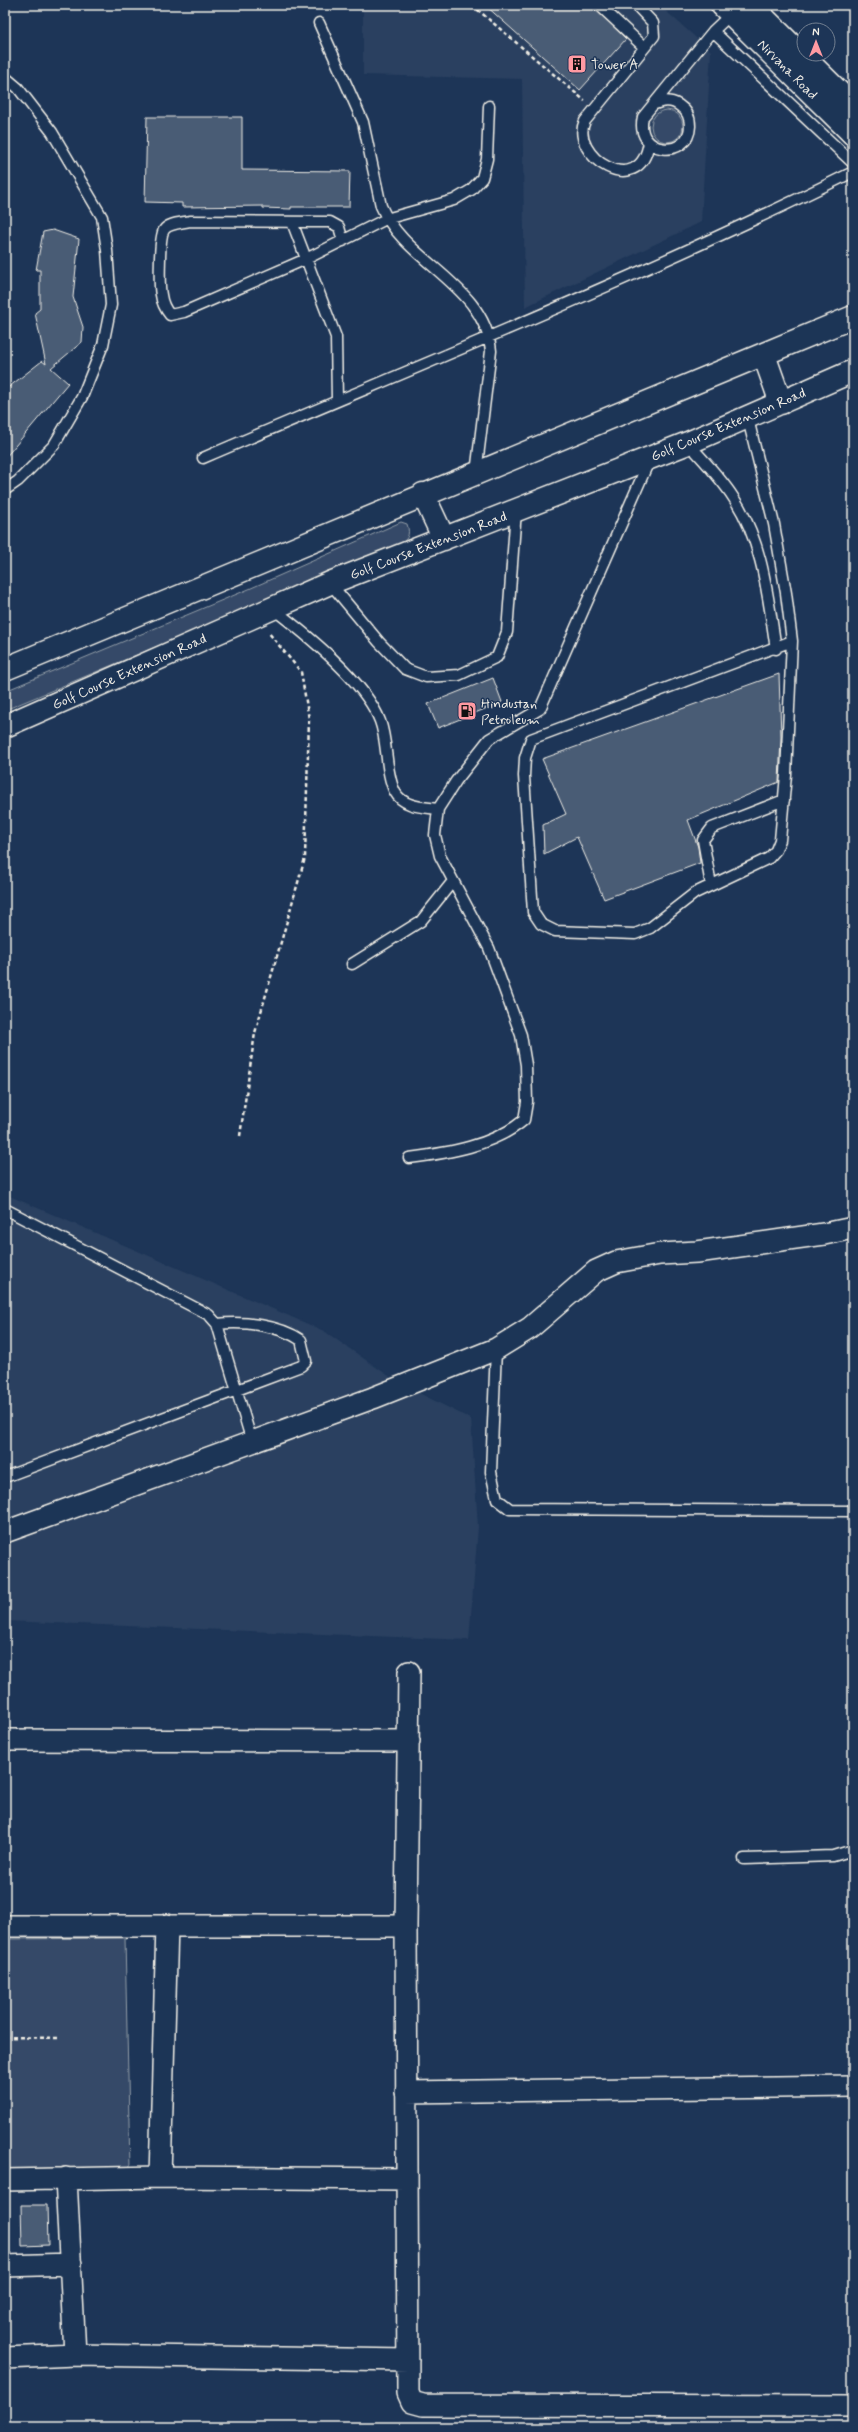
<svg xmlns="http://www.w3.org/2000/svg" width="858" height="2432" font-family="Mynerve,sans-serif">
  <rect width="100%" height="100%" fill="#1d3557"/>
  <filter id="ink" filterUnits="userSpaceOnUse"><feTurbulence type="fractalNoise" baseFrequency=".025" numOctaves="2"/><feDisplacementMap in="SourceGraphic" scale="8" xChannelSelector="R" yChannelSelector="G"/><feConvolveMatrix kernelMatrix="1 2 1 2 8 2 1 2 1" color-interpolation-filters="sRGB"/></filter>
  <g filter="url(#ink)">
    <path fill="#2a4060" d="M363,5h296l52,46 -10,171 -176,85 -3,-228 -159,-4z
      M5,1194l319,137 75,52 72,36 7,108 -9,113 -464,-19z"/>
    <path fill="#354a67" stroke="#949ea8" d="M651 126a16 16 0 1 1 32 0a16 16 0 1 1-32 0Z
      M401,522l6,2c4,12 0,16 -10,22l-392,164v-19l244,-102z
      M125,1938l5,231 -125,3v-233z"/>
    <path fill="#485b74" stroke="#f4f1e8" d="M485,5h107l34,34 -46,51z
      M147,117h95v53l108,1 -1,36h-58v2l-28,-1v-2l-81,1v-4l-37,-1z
      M53,230l26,9 -6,58 10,30 -1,15 -31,26 17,15 -63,75v-68l37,-29 4,3 -11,-51 5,-4v-39h-4l7,-38z
      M779,674l2,63 -2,45 -91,38 10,27 2,16 -96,36 -27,-62 -33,17 -1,-29 23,-11 -24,-55z
      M493,678l9,24 -64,26 -10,-24z
      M21,2205h26l1,40 -26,1z"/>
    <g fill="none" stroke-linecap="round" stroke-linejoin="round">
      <g stroke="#f4f1e8" stroke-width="13">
        <path id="lane" d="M599,5l45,42
          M636,5l17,18 1,13 -69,85c-17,34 55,81 64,21
          M319,23l44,99 18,84c24,57 104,78 110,145l-15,122
          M713,31l140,132
          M5,77l13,11 34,44 50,85 5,33 4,55 -8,40 -21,52 -28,48 -36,36 -13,9
          M655,104c9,-4 19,-4 26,3 6,4 9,11 9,19 -1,34 -56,29 -47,-9l70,-86 18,-17
          M292,222l44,115 1,64
          M343,241l-4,-14 -9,-5 -140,-1c-8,2 -22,2 -26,9 -5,7 -5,56 -3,65 1,8 4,14 9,20l14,-3 122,-53 80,-40 68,-19 17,-10 11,-12 5,-19 2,-53
          M747,415l27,109 12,69 6,48 -6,134 -6,65 -4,10 -7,8 -74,35 -45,35 -15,6 -80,-3 -14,-7 -8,-12 -9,-136 1,-18 6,-19 261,-98
          M688,443c15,17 32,34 45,54 30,44 35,101 43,152
          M203,458c217,-93 438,-181 650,-286
          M330,583l49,59 26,27 21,8 33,-2 38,-18 10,-25 9,-122
          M272,608c34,26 93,73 108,113 8,21 5,52 15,71 8,15 28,15 43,17
          M711,885l-8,-45 9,-12 72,-28
          M352,964l69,-43 32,-40
          M409,1158c39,-5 84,-12 115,-38l3,-18 -1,-37 -5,-30 -32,-87 -49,-92 -5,-21 3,-26 18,-28 33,-42 51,-30 109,-248
          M5,1209l204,106 8,9 35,118
          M496,1349l-5,123 6,27 13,10 343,2
          M5,1477l296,-111 5,-5 -5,-21c-22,-15 -57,-19 -84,-16
          M744,1859l89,-3 20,-6"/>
      </g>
      <g stroke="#f4f1e8" stroke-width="24">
        <path id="street" d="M5,1532l368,-134 123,-49 34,-21 66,-57 20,-9 44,-8 37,-2 127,-18 29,-6
          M409,1672l-3,254 2,467 4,9 11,3 430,1
          M5,1740l404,1
          M5,1926h401
          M406,2092l447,-6
          M160,2177l7,-252
          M66,2178l9,177
          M5,2180l155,-3 246,2
          M5,2266l66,-2
          M5,2358l70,-3 333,5"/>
      </g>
      <g stroke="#f4f1e8" stroke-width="25">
        <path id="secondary" d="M722,5l131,129
          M751,5l102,101
          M764,355l17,48
          M423,494l21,45
          M5,669l848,-352
          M5,726l325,-143 358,-140 165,-72"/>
      </g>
      <path stroke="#f4f1e8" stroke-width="2.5" stroke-dasharray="4 3" stroke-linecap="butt" d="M452,5l2,2 2,-2
        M472,5l113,96
        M240,1136l15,-103 50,-175 4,-139 -8,-47 -33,-40
        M5,2037l54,1"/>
      <use href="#lane" stroke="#1d3557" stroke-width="10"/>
      <use href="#street" stroke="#1d3557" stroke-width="21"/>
      <use href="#secondary" stroke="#1d3557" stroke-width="22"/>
    </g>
  </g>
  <defs>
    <g id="building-square" transform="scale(1)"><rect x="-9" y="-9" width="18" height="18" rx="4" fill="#ff9aa2" stroke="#1d3557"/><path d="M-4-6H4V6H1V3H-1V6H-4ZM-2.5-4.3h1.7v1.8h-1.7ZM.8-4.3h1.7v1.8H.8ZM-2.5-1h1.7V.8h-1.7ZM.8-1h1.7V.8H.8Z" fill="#111"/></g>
    <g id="fuel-square" transform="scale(1)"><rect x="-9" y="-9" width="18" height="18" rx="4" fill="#ff9aa2" stroke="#1d3557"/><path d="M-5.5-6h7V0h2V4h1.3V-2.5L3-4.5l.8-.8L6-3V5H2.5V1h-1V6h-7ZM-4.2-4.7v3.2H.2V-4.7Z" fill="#111"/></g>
  </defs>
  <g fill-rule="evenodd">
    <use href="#building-square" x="577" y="64"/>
    <use href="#fuel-square" x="467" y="711"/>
  </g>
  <g text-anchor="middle" stroke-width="3" stroke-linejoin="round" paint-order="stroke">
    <g font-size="14" fill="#f4f1e8" stroke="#1d3557" text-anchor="start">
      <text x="591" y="69">Tower A</text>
      <text x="481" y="708">Hindustan<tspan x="481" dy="16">Petroleum</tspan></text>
    </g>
    <g font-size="14" fill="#f4f1e8" stroke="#1d3557">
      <text transform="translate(788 69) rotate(45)" y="5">Nirvana Road</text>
      <text transform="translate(728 424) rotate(-23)" y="5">Golf Course Extension Road</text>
      <text transform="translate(428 545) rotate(-21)" y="5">Golf Course Extension Road</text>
      <text transform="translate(129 671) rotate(-24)" y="5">Golf Course Extension Road</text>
    </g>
  </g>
  <rect width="858" height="2432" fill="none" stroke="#1d3557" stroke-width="20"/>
  <rect x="10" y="10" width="838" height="2412" fill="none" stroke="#f4f1e8" stroke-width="1.5" filter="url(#ink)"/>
  <g transform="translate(816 42)"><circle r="19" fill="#1d3557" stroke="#738091"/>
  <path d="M0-3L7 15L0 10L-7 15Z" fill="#ff9aa2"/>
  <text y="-6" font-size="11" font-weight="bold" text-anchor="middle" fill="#f4f1e8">N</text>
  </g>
</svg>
